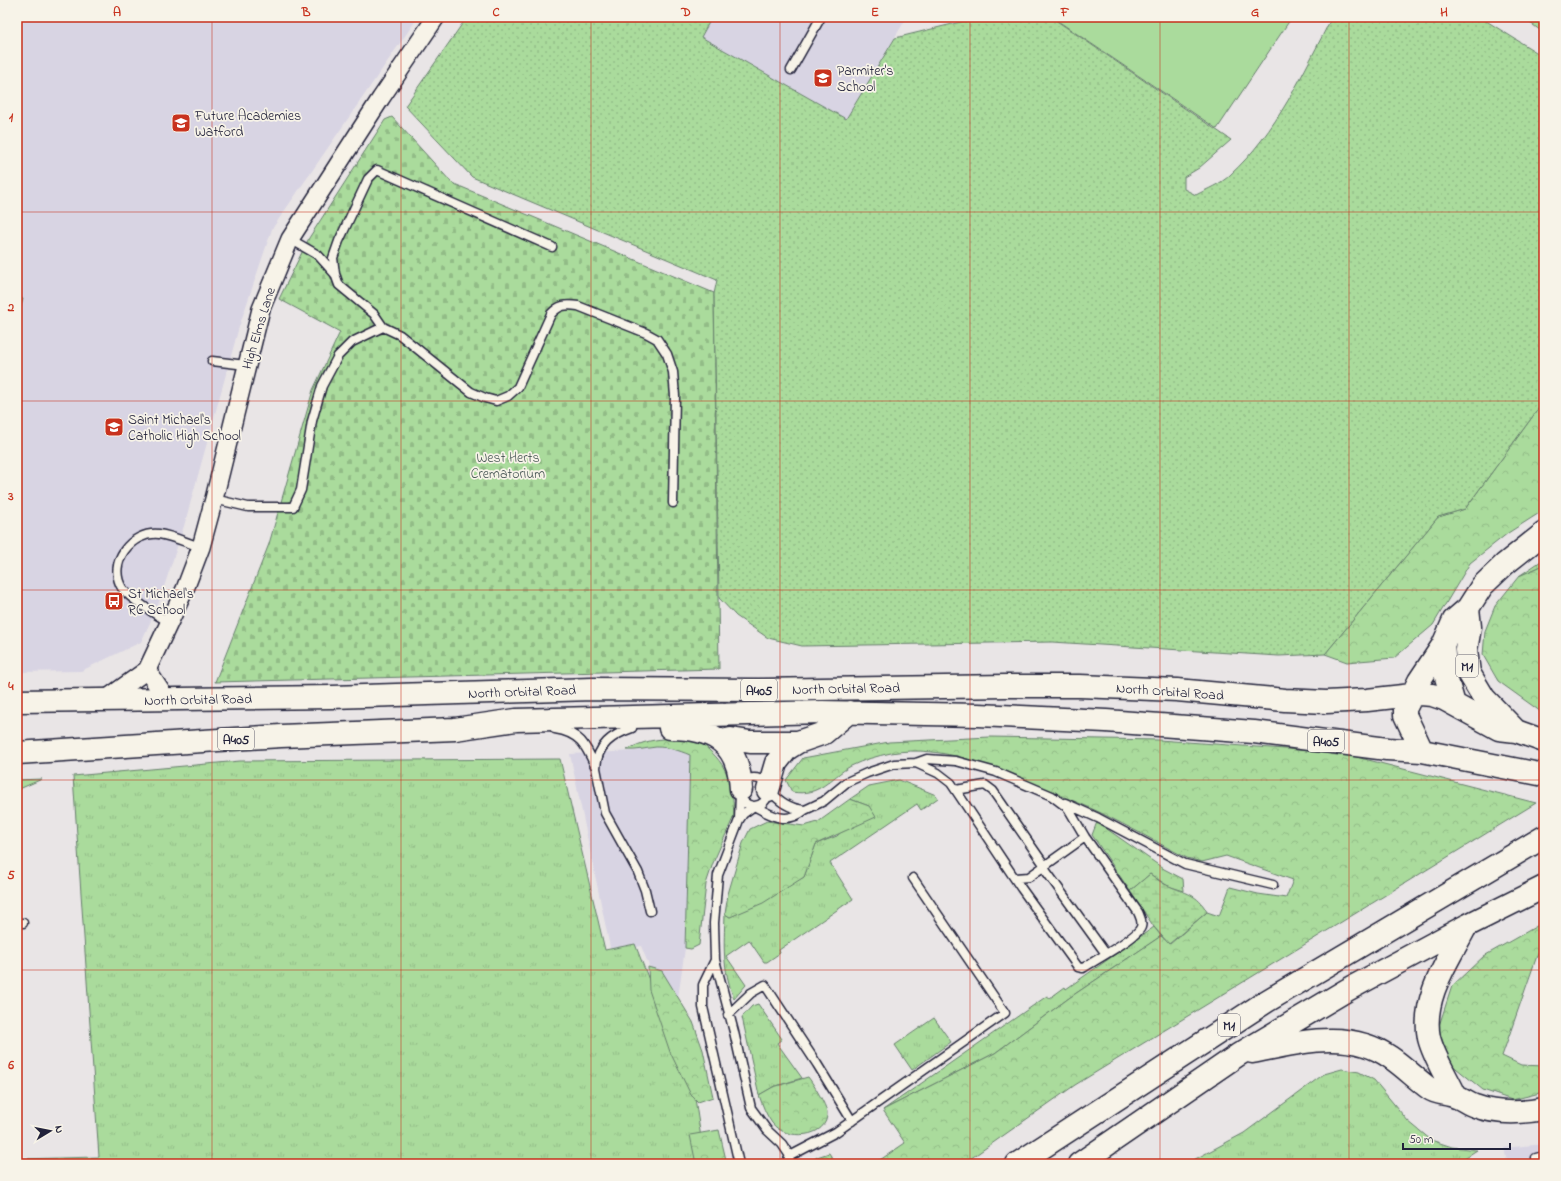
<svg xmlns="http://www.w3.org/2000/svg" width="1561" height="1181" font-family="'Indie Flower',sans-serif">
  <defs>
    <pattern id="grass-tufts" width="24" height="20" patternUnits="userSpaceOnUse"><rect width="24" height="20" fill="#aadb9c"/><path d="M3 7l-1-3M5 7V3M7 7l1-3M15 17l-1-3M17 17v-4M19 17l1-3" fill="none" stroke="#92bc87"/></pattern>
    <pattern id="forest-crowns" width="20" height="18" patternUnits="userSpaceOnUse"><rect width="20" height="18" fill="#aadb9c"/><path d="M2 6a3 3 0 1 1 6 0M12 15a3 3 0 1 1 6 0" fill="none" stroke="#92bc87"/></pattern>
    <pattern id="wetland-marsh" width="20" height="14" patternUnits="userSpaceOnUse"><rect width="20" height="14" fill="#aadb9c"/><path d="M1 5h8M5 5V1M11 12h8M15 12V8" fill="none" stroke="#92bc87"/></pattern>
    <pattern id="cemetery-stones" width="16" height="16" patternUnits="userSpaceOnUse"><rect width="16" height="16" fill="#aadb9c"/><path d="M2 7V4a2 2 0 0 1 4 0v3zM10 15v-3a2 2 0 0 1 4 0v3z" fill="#92bc87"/></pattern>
    <pattern id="park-dots" width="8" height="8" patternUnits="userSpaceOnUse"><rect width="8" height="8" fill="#aadb9c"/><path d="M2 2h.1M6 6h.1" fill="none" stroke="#92bc87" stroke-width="1.8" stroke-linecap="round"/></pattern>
  </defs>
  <rect width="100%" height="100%" fill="#e9e5e6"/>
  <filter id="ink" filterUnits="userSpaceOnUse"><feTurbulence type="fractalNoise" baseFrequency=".025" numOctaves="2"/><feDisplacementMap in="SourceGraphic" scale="8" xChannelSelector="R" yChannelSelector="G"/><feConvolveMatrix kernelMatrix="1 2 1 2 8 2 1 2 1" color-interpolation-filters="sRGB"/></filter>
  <g filter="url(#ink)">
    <path fill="#d8d4e3" d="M17,17h401l-146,212 -33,98 -55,199 -27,82 -16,34 -60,29 -64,1z
      M712,17h195l-61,102 -145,-82z
      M655,747l20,1 15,6 -5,194 -7,50 -15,2 -22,-54 -30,6 -41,-198 64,-3z
      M1544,1144v20h-36l-4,-16z"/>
    <path fill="url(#grass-tufts)" stroke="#667e6c" d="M1522,17h22v16z
      M1544,559v6l-25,11z
      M560,759l45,191 30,-6 21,54 33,61 16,105h-688v-5l82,-2 -26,-381 167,-15z
      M899,780l37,15 2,3 -17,12 -4,-6 -87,59 23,36 -74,51 1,3 -13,9h-3l-15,-22 -23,16 20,29 -12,14c-12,-32 -10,-52 -9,-85l5,3 74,-40 12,-33 21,-8 32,-30 -19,-7 19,-13z
      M1154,927l7,9 -92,62 -74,55 -112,57 164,-114 3,2 15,-11 1,2z
      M758,1004l24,35 -5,4 25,35 -29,9 -14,8 -17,-78 10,-11z
      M934,1018l17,24 -39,28 -17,-25z
      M1342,1069l17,3 15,8 34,41 23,19 21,7 25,3 -22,14h-269l58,-31 80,-59z"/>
    <path fill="url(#forest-crowns)" stroke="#667e6c" d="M1544,401v109l-36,23 -38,30 -37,62 -39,33 -47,4 -22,-8 113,-137 27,-8z
      M1544,565v149l-46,-33 -15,-26 2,-24 10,-25 24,-30z
      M990,737l169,3 182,13 195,50 -461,282 -112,79h-89l31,-21 -22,-33 112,-57 74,-55 92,-62 9,8 37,-32 12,4 11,-29 28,7 28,4 7,-18 -67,-24 -24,6 -15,-4c-29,-15 -57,-31 -86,-45 -20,-10 -41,-17 -61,-26 -47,-20 -97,-43 -149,-34 -14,3 -28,7 -40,13 -22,12 -30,31 -59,26l-6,-12 17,-22 86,-16z
      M675,738c6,0 13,0 19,1 5,2 11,7 15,11 21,18 24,40 25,66l-21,47 -7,21 -7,61 -8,4 -6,-1 5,-193c-12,-5 -22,-8 -34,-8 -10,1 -19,4 -29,3 15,-9 30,-11 48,-12z
      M42,779l-25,11v-10z
      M850,799l19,7 7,11 -60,27 -12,33 -41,26 -33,14 -5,-3 3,-20 15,-51 7,-14 17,-8 37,5 14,-4z
      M1097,822l67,47 19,10 1,12 -16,-5 -18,-12 -20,17 -38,-56z
      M1544,922v25l-5,3 -37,106 19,9 23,1v26l-32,8 -29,-10 -32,-26 -13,-35 14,-43 32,-30z
      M648,967l14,4 31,51 10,28 10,47 -15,5 -7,-7 -21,-43 -21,-62z
      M808,1077c5,6 18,28 19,35 2,27 -42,29 -55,11 -6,-8 -10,-19 -13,-28l14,-8z
      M719,1130l8,34h-31l-6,-29z
      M829,1153l7,11h-28l9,-7z"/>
    <path fill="url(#wetland-marsh)" stroke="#667e6c" d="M1150,874c6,4 12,10 19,12 16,7 29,8 38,26l-38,32 -15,-17 -24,-36z"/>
    <path fill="url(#cemetery-stones)" stroke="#667e6c" d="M392,117l60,66 262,110 5,376 -504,13 54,-138 44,-154 27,-58 -61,-33 30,-61 76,-118z"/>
    <path fill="url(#park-dots)" stroke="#667e6c" d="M467,17h245l-11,20 145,82 49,-81 86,-21h70l180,123 -32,28 -15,9v12l12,6c11,-6 25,-11 34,-20 47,-43 73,-102 102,-158h148l64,40v344l-79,108 -27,8 -113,137 -46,2 -227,-14 -250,4 -34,-8 -32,-22 -17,-18 -5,-304 3,-14 -245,-103 -67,-71z"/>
    <path fill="#aadb9c" stroke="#667e6c" d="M1052,17h240l-75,112z
      M17,297l6,2 -6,21z"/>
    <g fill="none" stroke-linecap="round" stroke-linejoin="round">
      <g stroke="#22223b" stroke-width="11">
        <path id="lane" d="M791,70l30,-53
          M290,239l28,16 17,19 4,11 35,29 9,13 17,8 71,57 14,6 11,3 12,-5 10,-9 33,-73c8,-9 15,-10 27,-8l68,27 11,6 10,15 6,18 2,24 -2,107
          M335,274l-2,-16 6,-17 29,-62 9,-9 175,77
          M212,361l34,4
          M214,499l34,8h45l8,-17 11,-69 10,-35 16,-30 14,-14 31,-15
          M169,622c-11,-6 -40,-24 -47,-34 -15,-25 9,-57 37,-54 14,2 28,9 42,13
          M555,729c26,4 31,17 41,39 1,-23 16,-33 36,-40
          M596,768l9,45 33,59 7,18 5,21
          M740 792a14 14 0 1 1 28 0a14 14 0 1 1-28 0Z
          M956,790l29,-5 8,6 50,72 3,8 60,83
          M740,794l-1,26 4,-6 11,-8c18,10 33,19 51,4 -16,-1 -26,-9 -36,-20
          M1065,803l33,15 87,46 88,21
          M805,810l19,-9 23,-19 20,-9 27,-9 22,-1 11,-4 29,2 40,11 56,24 16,12 17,29 53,75c2,5 5,9 3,15 -3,10 -47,34 -58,41l-5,-1 -57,-79 -70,-105 -13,-10 -22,-10
          M739,820l-21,55 -4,48 1,37 19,72 17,76 16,22 15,14 8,12
          M1015,878l14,-1 56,-40
          M17,923h6
          M715,960l-12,25v22l36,157
          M728,1015l23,-22 14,-8 52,79 35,57
          M1536,1158l8,-2
          M786,1164l4,-8 46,-24 169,-119 -92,-135"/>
      </g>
      <g stroke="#22223b" stroke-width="20">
        <path id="street" d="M147,670l19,29
          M105,700l42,-30 38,-81 16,-42 13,-48 47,-190 29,-70 91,-141 55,-81"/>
      </g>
      <g stroke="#22223b" stroke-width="25">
        <path id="highway" d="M1468,608l2,19 -4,23 3,23 15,25 32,33
          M1443,645l3,32 8,27
          M17,701l315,-4 260,-8 167,1 247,-4h74l97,4 108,10 41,2 41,-2 54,-6 11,1 12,4 55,30 17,2 28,10
          M670,728c43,0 69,15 71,61
          M722,741l9,-2 19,3h48
          M1422,751l-17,-36v-6l14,-28 24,-36 11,-25 14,-12 14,-22 23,-22 39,-31
          M17,753l264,-17 174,-7 61,-9 306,-8 156,3 128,6 148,11 133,17 35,2 122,24
          M768,790l8,-27 11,-14 11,-7 26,-9 25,-21
          M1252,1052c36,-7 77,-19 113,-7 27,8 43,28 65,44 7,5 18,4 26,8 7,2 12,7 19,9 21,8 47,7 69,3
          M1456,1097c-9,-20 -22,-39 -27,-59 -8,-41 20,-78 37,-112
          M1017,1164l250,-163 277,-164
          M1079,1164l159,-109 109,-65 119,-64 78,-39"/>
      </g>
      <use href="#lane" stroke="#f7f3e8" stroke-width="8"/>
      <use href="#street" stroke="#f7f3e8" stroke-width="17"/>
      <use href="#highway" stroke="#f7f3e8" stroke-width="22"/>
    </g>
  </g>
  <path fill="none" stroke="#c8321e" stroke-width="1" stroke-opacity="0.55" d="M212,17v1147M401,17v1147M591,17v1147M780,17v1147M970,17v1147M1160,17v1147M1349,17v1147M17,212h1527M17,401h1527M17,590h1527M17,780h1527M17,970h1527"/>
  <defs>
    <g id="school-square" transform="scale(1)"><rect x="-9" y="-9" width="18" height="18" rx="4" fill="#c8321e" stroke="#f7f3e8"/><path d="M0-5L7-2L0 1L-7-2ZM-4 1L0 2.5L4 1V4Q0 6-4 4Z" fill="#fff"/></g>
    <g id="bus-square" transform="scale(1)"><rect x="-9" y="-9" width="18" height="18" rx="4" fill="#c8321e" stroke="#f7f3e8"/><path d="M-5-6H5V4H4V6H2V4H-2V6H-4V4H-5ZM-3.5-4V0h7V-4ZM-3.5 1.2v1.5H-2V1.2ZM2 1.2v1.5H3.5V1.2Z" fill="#fff"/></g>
  </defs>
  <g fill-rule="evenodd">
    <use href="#school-square" x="823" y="78"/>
    <use href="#school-square" x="181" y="123"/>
    <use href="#school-square" x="114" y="427"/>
    <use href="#bus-square" x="114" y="601"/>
  </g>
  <g text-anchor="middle" stroke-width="3.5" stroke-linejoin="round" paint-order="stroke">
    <g fill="#f7f3e8" stroke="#62616f" stroke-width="1">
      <rect x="1456" y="655" width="22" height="22" rx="3"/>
      <rect x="741" y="679" width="36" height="22" rx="3"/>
      <rect x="218" y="728" width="36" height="22" rx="3"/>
      <rect x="1308" y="730" width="36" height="22" rx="3"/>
      <rect x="1218" y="1014" width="22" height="22" rx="3"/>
    </g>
    <g font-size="13" font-weight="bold" fill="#22223b">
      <text x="1467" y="671">M1</text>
      <text x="759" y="695">A405</text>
      <text x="236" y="744">A405</text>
      <text x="1326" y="746">A405</text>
      <text x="1229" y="1030">M1</text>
    </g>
    <g font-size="14" fill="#22223b" stroke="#f7f3e8" text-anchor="start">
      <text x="837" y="75">Parmiter's<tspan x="837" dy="16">School</tspan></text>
      <text x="195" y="120">Future Academies<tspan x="195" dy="16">Watford</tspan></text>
      <text x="128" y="424">Saint Michael's<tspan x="128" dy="16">Catholic High School</tspan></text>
      <text x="128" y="598">St Michael's<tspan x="128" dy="16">RC School</tspan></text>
    </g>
    <g font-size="14" fill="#22223b" stroke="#f7f3e8">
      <text transform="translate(258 328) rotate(-73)" y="5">High Elms Lane</text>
      <text transform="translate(846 688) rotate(-1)" y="5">North Orbital Road</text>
      <text transform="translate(522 691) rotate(-2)" y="5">North Orbital Road</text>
      <text transform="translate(1170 691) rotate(4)" y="5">North Orbital Road</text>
      <text transform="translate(198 699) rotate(-1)" y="5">North Orbital Road</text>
    </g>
    <g font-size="14" fill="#4b5a58" stroke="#f7f3e8">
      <text x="508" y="462">West Herts<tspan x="508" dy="16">Crematorium</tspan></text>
    </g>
  </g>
  <rect width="1561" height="1181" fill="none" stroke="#f7f3e8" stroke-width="44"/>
  <g transform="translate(50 1131) rotate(80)" stroke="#f7f3e8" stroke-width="3" paint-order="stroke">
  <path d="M0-3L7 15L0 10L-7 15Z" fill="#22223b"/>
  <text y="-6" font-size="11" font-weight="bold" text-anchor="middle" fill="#22223b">N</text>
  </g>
  <path d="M1403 1143v6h107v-6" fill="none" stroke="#22223b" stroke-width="2"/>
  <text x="1409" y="1143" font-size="12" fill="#22223b" stroke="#f7f3e8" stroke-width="3" paint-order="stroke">50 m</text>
  <rect x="22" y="22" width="1517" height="1137" fill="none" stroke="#c8321e" stroke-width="1.5"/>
  <g font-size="13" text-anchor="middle" font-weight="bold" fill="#c8321e">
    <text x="117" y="16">A</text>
    <text x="306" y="16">B</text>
    <text x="496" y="16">C</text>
    <text x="686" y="16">D</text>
    <text x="875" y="16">E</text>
    <text x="1065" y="16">F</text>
    <text x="1255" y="16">G</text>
    <text x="1444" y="16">H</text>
    <text x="11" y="121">1</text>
    <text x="11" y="311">2</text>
    <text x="11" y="500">3</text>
    <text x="11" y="690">4</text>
    <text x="11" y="879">5</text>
    <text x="11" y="1069">6</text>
  </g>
</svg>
